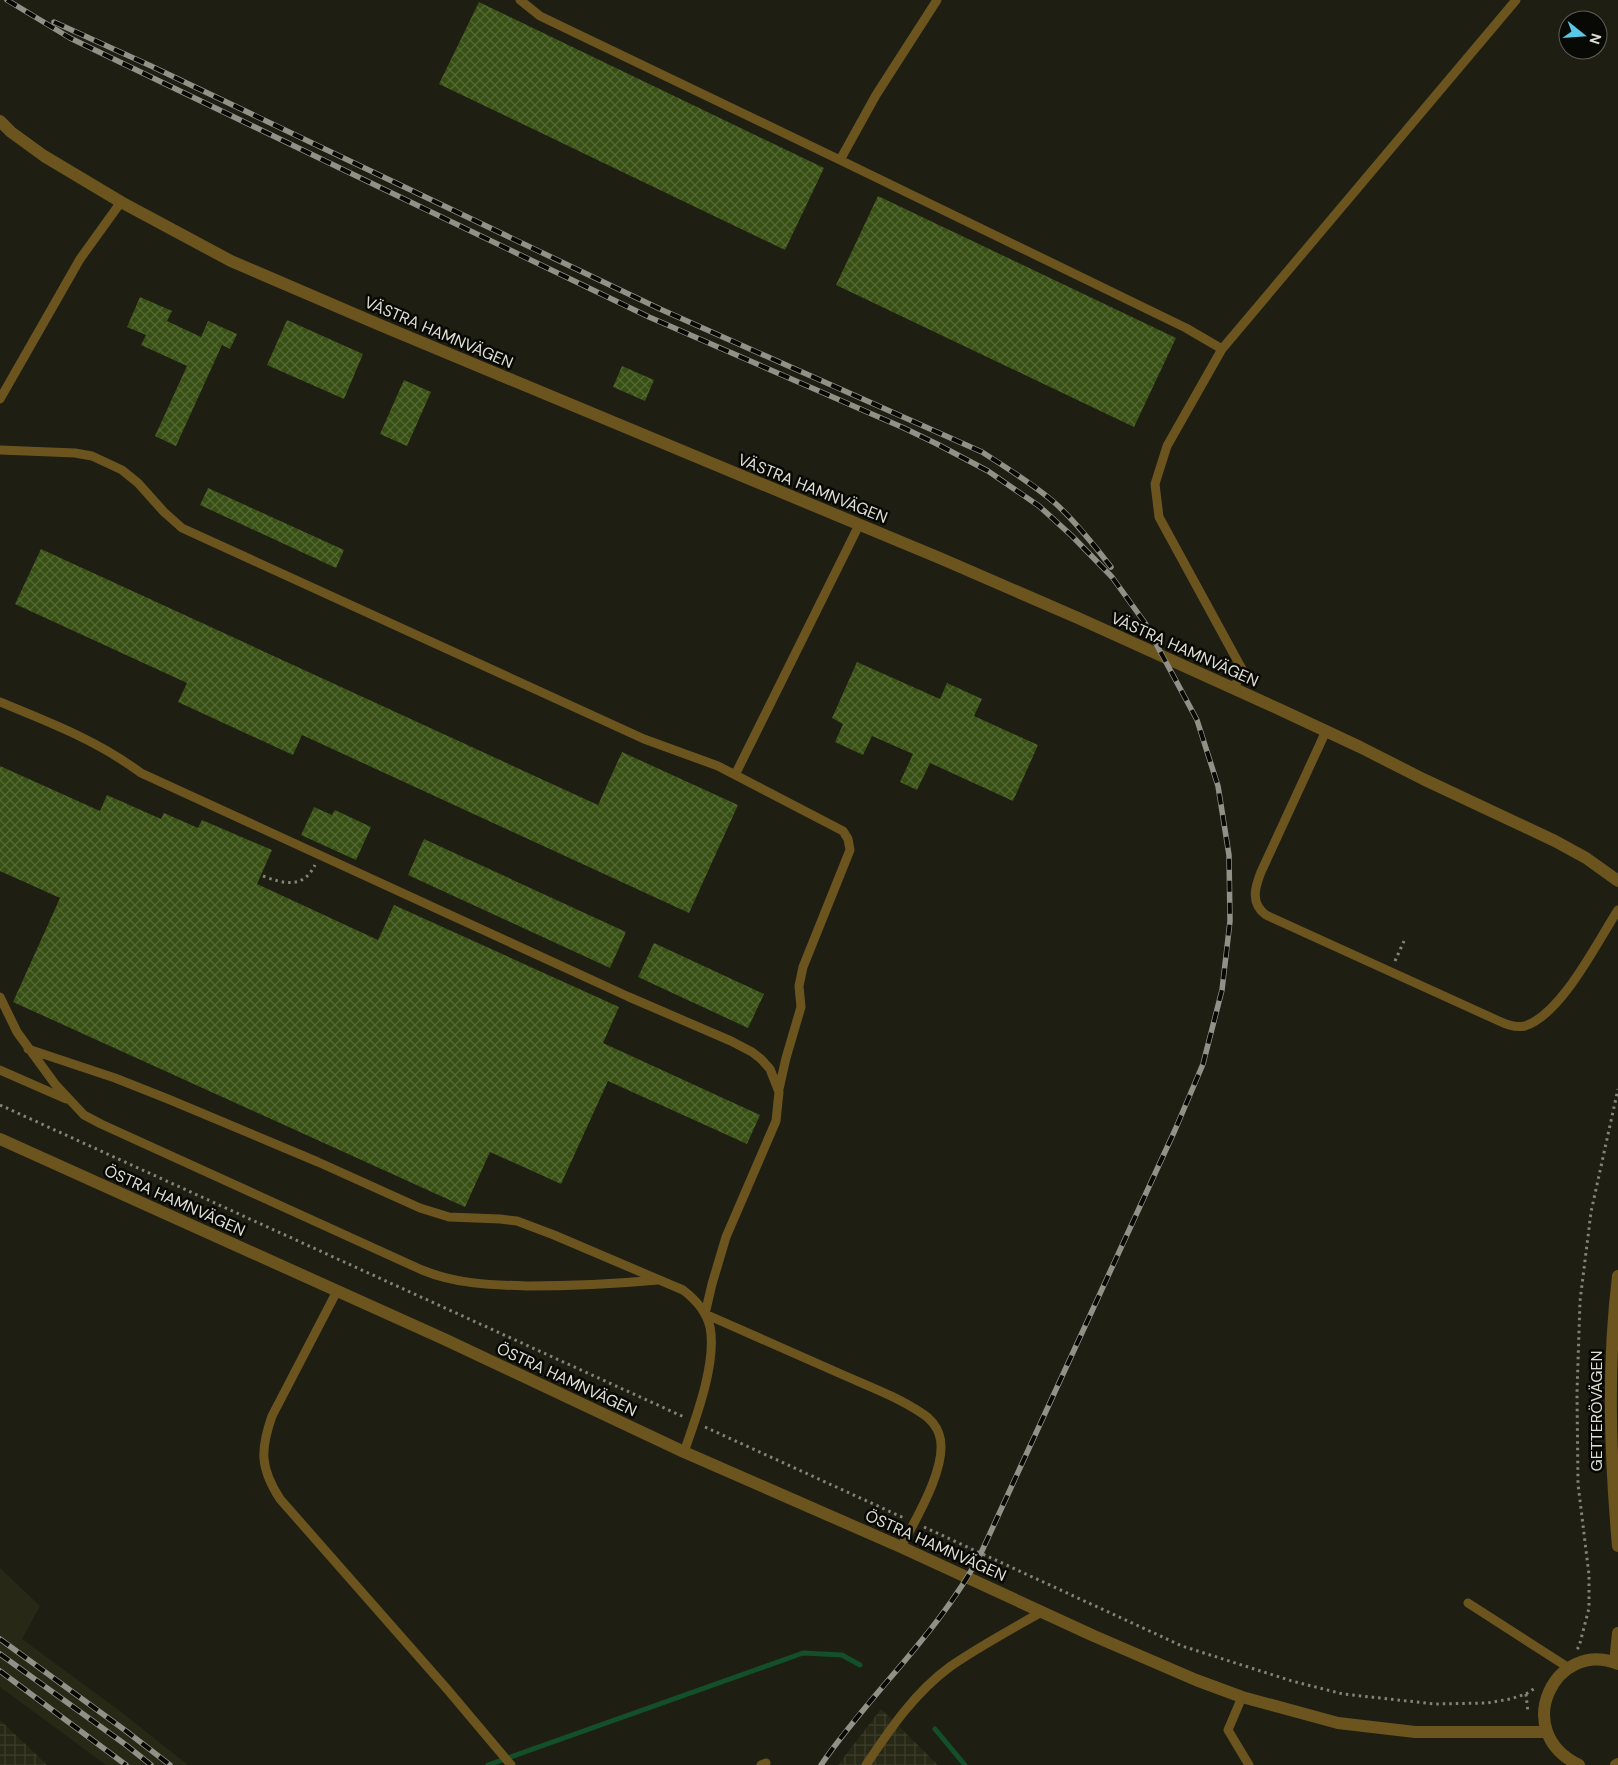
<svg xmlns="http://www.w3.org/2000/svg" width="1618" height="1765" font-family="'DM Sans',sans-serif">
  <defs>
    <pattern id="industrial-grid" width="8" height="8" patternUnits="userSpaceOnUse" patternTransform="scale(1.25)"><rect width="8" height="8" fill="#282816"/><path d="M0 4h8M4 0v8" fill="none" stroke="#3d3d2c"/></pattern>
    <pattern id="building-cross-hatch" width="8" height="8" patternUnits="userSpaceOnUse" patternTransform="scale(1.25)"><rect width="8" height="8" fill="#385014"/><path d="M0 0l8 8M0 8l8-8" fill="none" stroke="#546936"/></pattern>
  </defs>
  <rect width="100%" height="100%" fill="#1e1e12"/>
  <path fill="#282816" d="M0,1568l40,38 -18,33 98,72 68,54h-82l-106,-78z"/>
  <path fill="url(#industrial-grid)" d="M881,1709l57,56h-100z
    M0,1720l47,45h-47z"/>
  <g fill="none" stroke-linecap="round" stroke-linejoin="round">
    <path stroke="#134f28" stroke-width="5" d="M935,1729l30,36
      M488,1765l315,-112 39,2 18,10"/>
  </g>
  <path fill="url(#building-cross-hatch)" d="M479,2l345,166 -39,82 -346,-166z
    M878,196l298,142 -42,89 -298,-142z
    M140,297l32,14 -5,10 34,16 7,-16 29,13 -7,15 -8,-4 -46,101 -21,-10 32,-70 -46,-21 5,-10 -19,-8z
    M287,320l76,34 -19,45 -77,-34z
    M622,366l32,14 -9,21 -32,-14z
    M404,380l27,12 -24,54 -27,-12z
    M208,488l136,62 -8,18 -136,-63z
    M41,549l557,256 24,-53 116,53 -49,108 -387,-178 -9,20 -115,-53 9,-19 -172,-79z
    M857,662l83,37 7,-16 35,16 -8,17 64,29 -25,56 -83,-38 -13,27 -17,-8 13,-28 -41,-18 -9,19 -28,-13 8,-18 -11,-6z
    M0,766l100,45 7,-16 54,24 3,-6 34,15 4,-8 70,30 -15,34 121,56 16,-35 225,102 -16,36 157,72 -13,29 -139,-63 -47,103 -71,-32 -25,55 -452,-205 47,-104 -60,-27z
    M314,807l18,8 3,-5 36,17 -15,33 -55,-25z
    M424,839l202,93 -16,36 -202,-93z
    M654,943l110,51 -16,34 -110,-51z"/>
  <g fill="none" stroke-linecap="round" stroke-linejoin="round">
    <path stroke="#838379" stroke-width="3" stroke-dasharray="2.5 4" stroke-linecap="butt" d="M263,876c21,8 40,13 52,-11
      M1395,961l9,-20
      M0,1105l684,312
      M705,1427l199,91
      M924,1527l258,119 110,35 51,13 92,10 52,-1 23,-4 16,-5 9,-6
      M1577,1649l2,-2 10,-39v-33l-11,-91 -1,-91 3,-92 11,-89 27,-123
      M1526,1694l2,19"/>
    <path stroke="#6c541e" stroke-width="9" d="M520,0l20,16 300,144
      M937,0l-61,95 -36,65 346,168 36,21
      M0,399l80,-140 41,-57
      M0,450l75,3 17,3 30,14 16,13 26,29 18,16 462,211 74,27 125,65 5,8 2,11 -47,117 -4,19 2,21 -15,51 -7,31
      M1233,689l10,-18 -84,-154 -4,-33 12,-38 55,-97 294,-349
      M0,702c49,20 98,39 141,71l488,224 102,44 21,11 9,7 9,10 9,23 -3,29 -50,116 -14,47 -7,30c46,20 91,40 136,60 27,12 57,23 82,40 7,4 14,13 16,20 11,29 -24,87 -38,113
      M1326,731l-65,141c-6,15 -11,31 5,43l233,106c8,4 17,7 26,5 37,-12 72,-84 93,-116
      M735,775l124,-250
      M0,997l17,35 38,52 29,31 17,9 321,146c34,14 69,15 105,16 44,0 87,-2 131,-6
      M28,1049l87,29 53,21 150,63 102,46 29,9 51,2 17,2 37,14 129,55c12,9 23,21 27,37 7,35 -14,91 -26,125
      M0,1070l66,29
      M337,1291l-65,125c-12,34 -12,52 8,83l167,190 64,76
      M1468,1603l101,65
      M1242,1697l-14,33 21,35
      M761,1765l5,-2
      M866,1765c24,-36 49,-73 85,-99 29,-20 61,-37 92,-55"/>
    <path stroke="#6c541e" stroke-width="12" d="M0,121l11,11 33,24 77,46 110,59 149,64 562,234 136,59 203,92 79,37 63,32 132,62 31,17 32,23"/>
    <path stroke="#6c541e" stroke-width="12" d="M0,1139l444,200 240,113 217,95 193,89 102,44 46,17 96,26 77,9h132
      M1618,1276c-11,91 -8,178 0,270
      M1615,1663l3,-30
      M1579,1765c-70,-34 -23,-127 39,-101
      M1616,1765l2,-1"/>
    <g stroke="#919188" stroke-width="5.5">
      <path id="rail" d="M7,0l63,38 579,279 255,111 33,16 51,27 51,35 33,30 40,41 33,46 52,97 21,66 11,69 1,66 -8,69 -19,74 -28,66 -194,423c-41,79 -110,139 -160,212
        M54,22l97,44 509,243 322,143c25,16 51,32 73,51 21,19 39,42 56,64
        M0,1639l126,92 44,34
        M0,1654l126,91 25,20
        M0,1671l126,94"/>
    </g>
    <use href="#rail" stroke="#080804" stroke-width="4" stroke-dasharray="11" stroke-linecap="butt"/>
  </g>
  <g text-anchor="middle" stroke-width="5" stroke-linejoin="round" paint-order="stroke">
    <g font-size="16" fill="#e0e0d9" stroke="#080804">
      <text transform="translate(439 332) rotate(23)" y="6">VÄSTRA HAMNVÄGEN</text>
      <text transform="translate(813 488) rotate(22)" y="6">VÄSTRA HAMNVÄGEN</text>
      <text transform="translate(1185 649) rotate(24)" y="6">VÄSTRA HAMNVÄGEN</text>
      <text transform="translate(175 1200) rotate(24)" y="6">ÖSTRA HAMNVÄGEN</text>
      <text transform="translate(567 1379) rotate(25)" y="6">ÖSTRA HAMNVÄGEN</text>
      <text transform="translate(1596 1411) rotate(-90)" y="6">GETTERÖVÄGEN</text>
      <text transform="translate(936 1545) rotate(24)" y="6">ÖSTRA HAMNVÄGEN</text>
    </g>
  </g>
  <g transform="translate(1583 35) rotate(107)"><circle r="24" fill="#080804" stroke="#5e5e59"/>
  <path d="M0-4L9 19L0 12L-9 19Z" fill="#59c8e5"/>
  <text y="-8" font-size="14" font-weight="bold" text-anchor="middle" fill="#e0e0d9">N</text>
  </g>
</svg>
